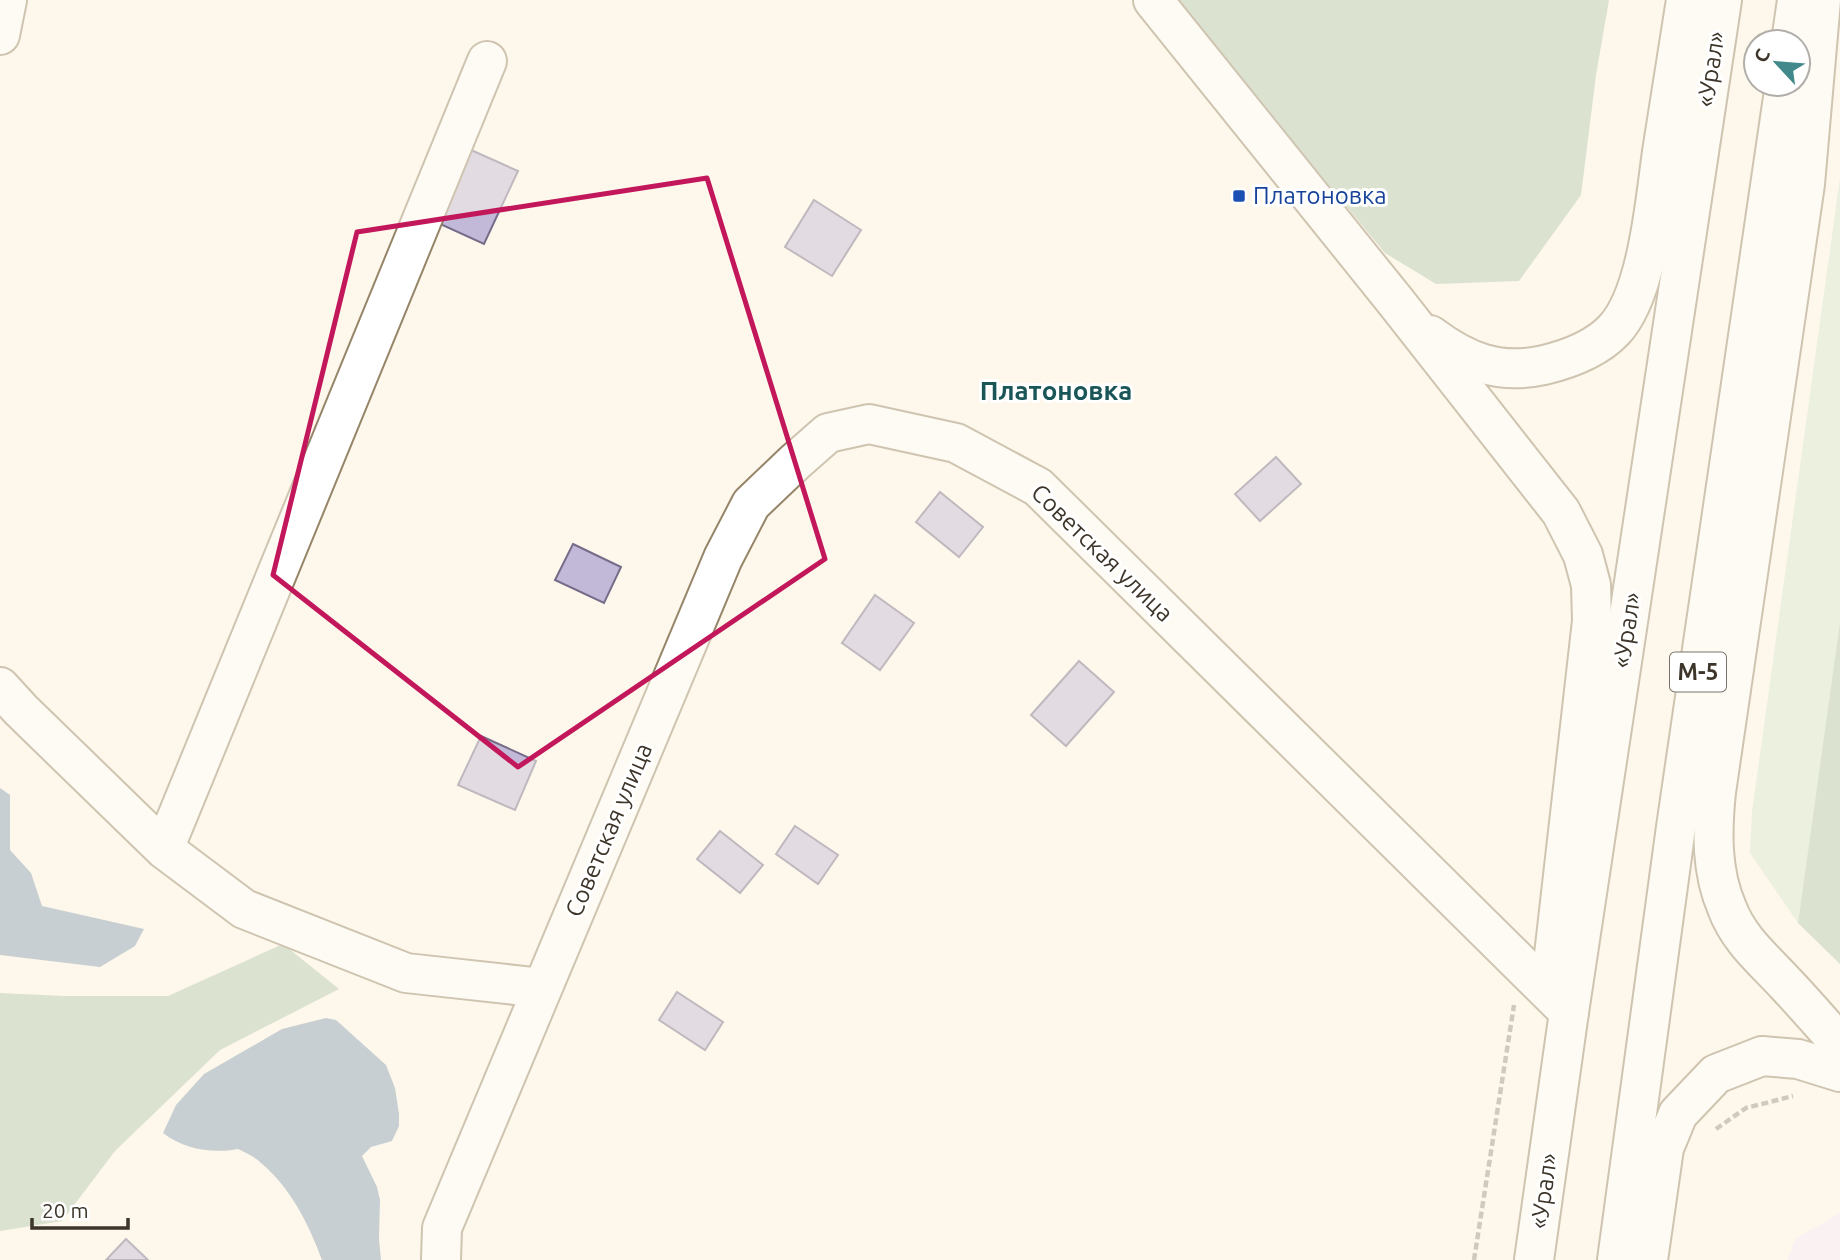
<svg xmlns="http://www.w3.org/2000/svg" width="1840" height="1260" font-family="Ubuntu,sans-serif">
  <rect width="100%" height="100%" fill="#fef7eb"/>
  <path fill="#f6e8fc" d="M1840,1213v47h-52l7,-21z"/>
  <path fill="#d5e7d1" d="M1840,178v444l-42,301 -48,-70 2,-41z"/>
  <path fill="#b2c7ad" d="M1175,0h434l-13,75 -15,120 -62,86 -83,3 -51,-31z
    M1840,622v342l-42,-41z
    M283,944l56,45 -119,61 -105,101 -53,70 -62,10v-238l64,3h104z"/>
  <path fill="#869eb4" d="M0,788l10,7v55l21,23 11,33 102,23 -9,17 -35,21 -100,-12z
    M326,1018l10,2 50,45 9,23 4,26v12l-7,15 -21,6 -9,9 15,31 3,13 -1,39 2,21h-59c-13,-35 -31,-72 -61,-97 -6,-6 -15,-10 -23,-14 -25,5 -55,0 -75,-16l13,-28 28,-31 78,-45z"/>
  <path fill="#c2b8d7" stroke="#756c89" stroke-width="2" d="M471,150l47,21 -34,73 -46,-21z
    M814,200l47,30 -29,46 -47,-29z
    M1276,457l25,27 -41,37 -25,-27z
    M940,492l43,35 -24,30 -43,-35z
    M573,544l48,23 -17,36 -49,-23z
    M875,595l39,28 -34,47 -38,-27z
    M1079,661l35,31 -48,54 -35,-31z
    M481,736l55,25 -21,49 -57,-25z
    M795,826l43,29 -20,29 -42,-30z
    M720,831l43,34 -23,28 -43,-34z
    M677,992l46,30 -18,28 -46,-30z
    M126,1239l22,21h-42z"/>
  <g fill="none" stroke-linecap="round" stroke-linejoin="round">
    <g stroke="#968569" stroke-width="42">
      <path id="minor" d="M1153,0l243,302 165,210 22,43 8,30 1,36 -38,334 15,55
        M1821,0l-16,184 -89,608c-4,39 -5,79 11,116 12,32 37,52 59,76 19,20 36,40 54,60
        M0,35l7,-35
        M1430,335c36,27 69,40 114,30 25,-6 52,-16 70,-35 34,-36 41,-129 48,-178 8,-50 16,-101 24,-152
        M0,687l21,23 143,139 80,60 162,64 136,15
        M164,849l323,-788
        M441,1260l1,-32 281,-670 28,-54 44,-42 33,-29 41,-9 87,19 82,44 531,525
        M1648,1260l16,-112 14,-34 38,-40 46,-18 36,3 42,13"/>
    </g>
    <g stroke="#968569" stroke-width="42">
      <path id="highway" d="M1791,42l6,-42
        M1534,1260l35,-248 153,-1012
        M1617,1260l59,-433 109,-743"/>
    </g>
    <path stroke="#9a9387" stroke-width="4.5" stroke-dasharray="7 3.5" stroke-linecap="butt" d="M1716,1129l30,-21 47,-12
      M1474,1260l40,-255"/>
    <use href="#minor" stroke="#fff" stroke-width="38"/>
    <use href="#highway" stroke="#fff" stroke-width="38"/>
  </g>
  <path d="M0 0H1840V1260H0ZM707,178l118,381 -307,208 -245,-192 84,-343z" fill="#fef7eb" fill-opacity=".55" fill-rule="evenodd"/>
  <path fill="none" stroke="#c2185b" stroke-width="5" stroke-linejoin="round" d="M707,178l118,381 -307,208 -245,-192 84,-343z"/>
  <rect fill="#1a4fb4" stroke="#fff" stroke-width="2.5" x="1232" y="189" width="14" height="14" rx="3.5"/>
  <g text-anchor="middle" stroke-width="6" stroke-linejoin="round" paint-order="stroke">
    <rect fill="#fff" stroke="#777269" stroke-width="2" x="1670" y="652.5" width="56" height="39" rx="5"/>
    <g font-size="23" font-weight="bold" fill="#3d3529">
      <text x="1698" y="680">М-5</text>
    </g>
    <g font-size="24" fill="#3d3529" stroke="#fff">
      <text transform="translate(1711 69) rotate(-81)" y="8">«Урал»</text>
      <text transform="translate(1102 553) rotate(44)" y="8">Советская улица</text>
      <text transform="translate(1627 630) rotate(-81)" y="8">«Урал»</text>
      <text transform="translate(609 830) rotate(-67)" y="8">Советская улица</text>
      <text transform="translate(1544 1191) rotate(-82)" y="8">«Урал»</text>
    </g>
    <g font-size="24" fill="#164399" stroke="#fff" text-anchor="start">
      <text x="1253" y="204">Платоновка</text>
    </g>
    <g font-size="26" font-weight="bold" fill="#1a5657" stroke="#fff">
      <text x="1056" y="400">Платоновка</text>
    </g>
  </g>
  <g transform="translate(1777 63) rotate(296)"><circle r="33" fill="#ffffff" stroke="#b1aea9" stroke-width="2"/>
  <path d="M0-5L12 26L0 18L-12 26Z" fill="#41898a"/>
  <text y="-10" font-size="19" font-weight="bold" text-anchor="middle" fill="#3d3529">С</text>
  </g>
  <path d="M32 1218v10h96v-10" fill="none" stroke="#3d3529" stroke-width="3.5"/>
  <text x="42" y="1218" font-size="21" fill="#3d3529" stroke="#ffffff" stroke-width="5" paint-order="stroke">20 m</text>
</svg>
